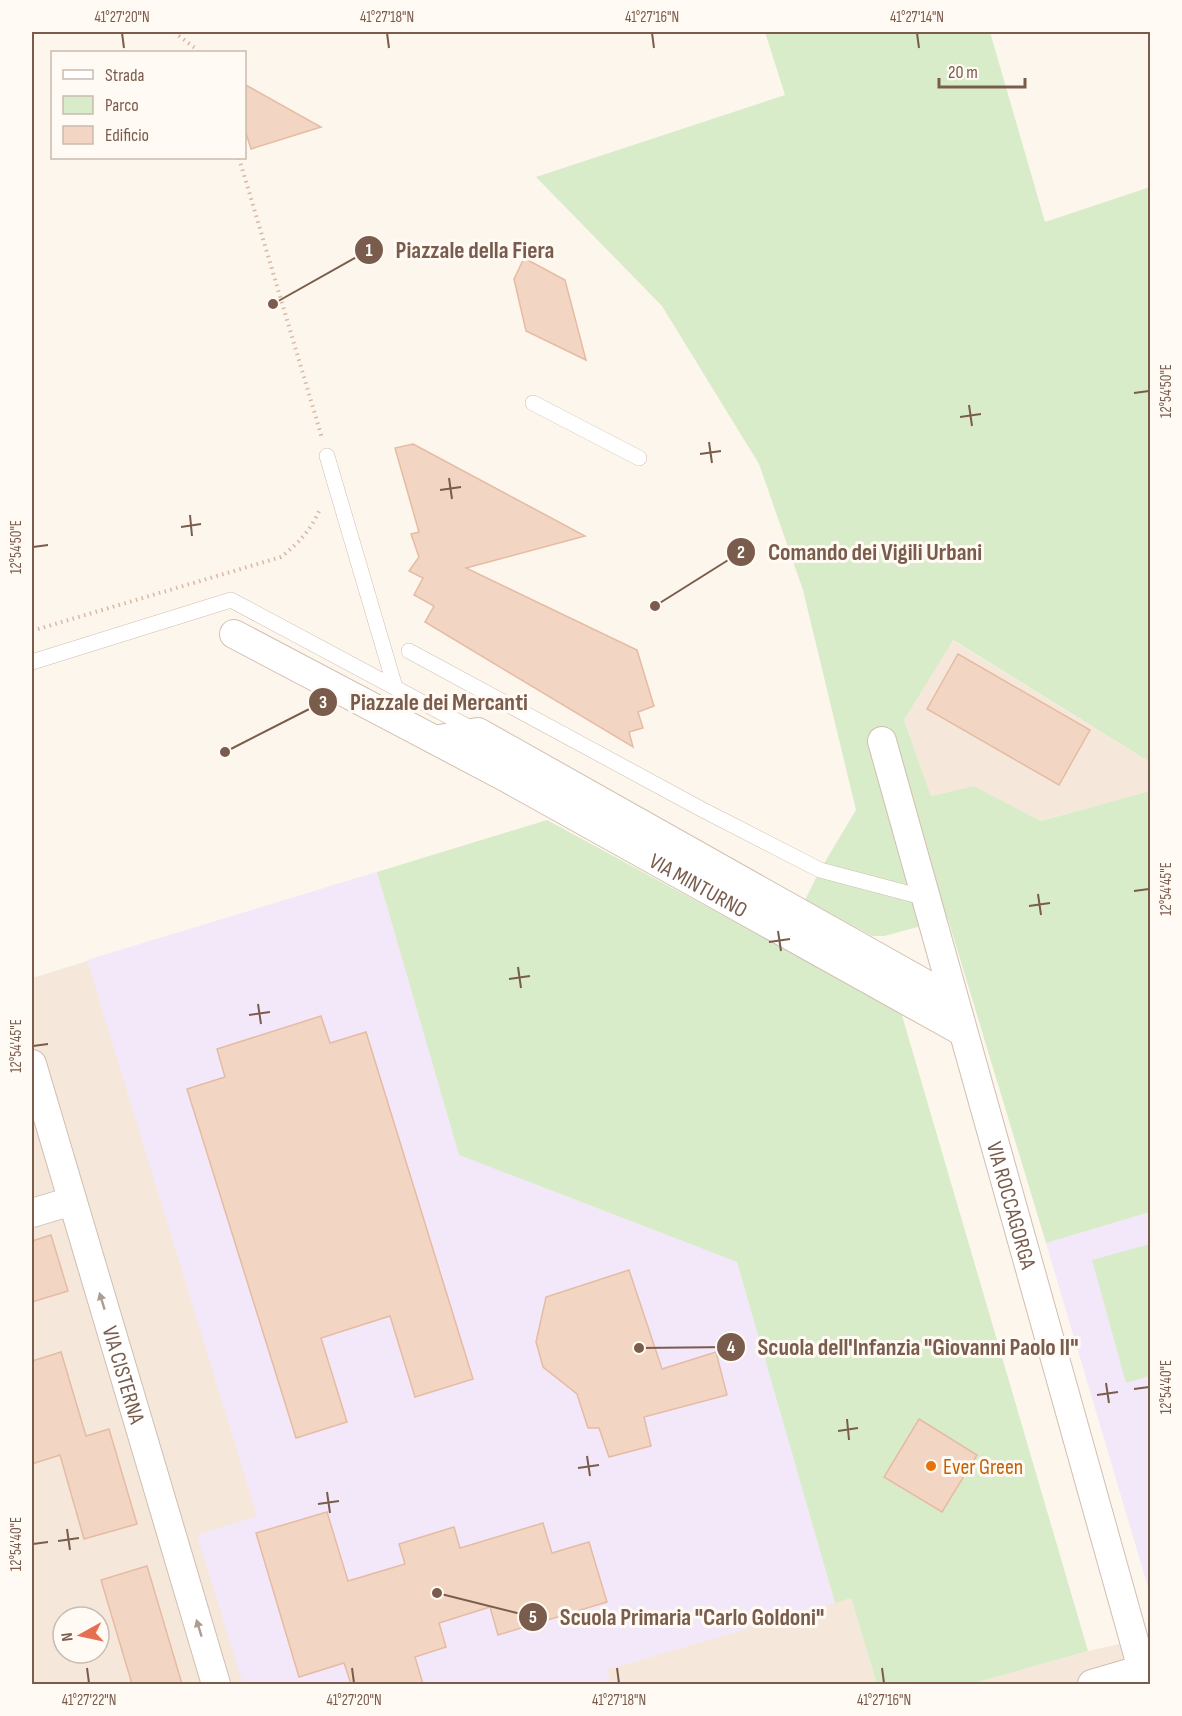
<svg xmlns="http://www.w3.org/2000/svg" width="1182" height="1716" font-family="'Sofia Sans Condensed',sans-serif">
  <rect width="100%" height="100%" fill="#fdf6ec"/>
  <path fill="#f5e8da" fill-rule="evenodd" d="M952,640l198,122v29l-109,30 -67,-35 -43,10 -27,-76z
    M377,872l82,283 376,447 16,-4 26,86h-845v-706zM63,1617h36v36h-36z
    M1150,1637v47h-179l117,-33z"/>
  <path fill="#f3e8fa" d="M377,872l82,283 278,107 98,341 -228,67 4,14h-368l-46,-149 60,-19 -170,-556z
    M1150,1212v382l-104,-351z"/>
  <path fill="#d8ecc9" d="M765,32h225l55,190 105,-35v575l-197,-122 -49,80 27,76 43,-10 67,35 109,-30v421l-104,31 -98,-324 -64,17h-12l-67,-36 15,-30 36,-60 -53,-220 -44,-126 -97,-158 -126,-129 249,-82z
    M547,820l354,192 187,639 -117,33h-94l-26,-86 -16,5 -98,-341 -278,-107 -82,-283z
    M1150,1244v132l-24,7 -34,-123z"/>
  <path fill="#f3d5c3" stroke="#e6bba3" stroke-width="1.5" d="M244,84l77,43 -70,22 -7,-22z
    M524,258l41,22 21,80 -60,-29 -12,-52z
    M413,444l172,92 -119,32 171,82 17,56 -16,6 5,16 -14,4 4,15 -208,-125 9,-16 -20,-11 9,-17 -14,-7 10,-14 -8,-23 8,-2 -24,-84z
    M958,654l132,76 -31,55 -132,-76z
    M321,1016l9,27 36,-11 107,347 -58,18 -25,-81 -69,22 26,84 -51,16 -109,-349 38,-12 -8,-28z
    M51,1235l17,56 -36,11v-61z
    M629,1270l33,99 54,-17 11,43 -83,22 7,29 -42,11 -10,-29h-11l-11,-34 -34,-27 -7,-25 10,-45z
    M61,1352l25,84 23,-7 28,95 -53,15 -24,-84 -28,9v-103z
    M919,1419l58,36 -35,57 -58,-35z
    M327,1512l21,69 57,-17 -6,-20 55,-17 6,21 83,-25 9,30 37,-11 18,60 -109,33 -8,-28 -51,16 7,24 -31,10 8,27h-72l-7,-21 -45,14 -43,-144z
    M147,1566l35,118h-50l-31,-104z"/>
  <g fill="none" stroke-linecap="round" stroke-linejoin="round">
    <g stroke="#d1beb0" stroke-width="16">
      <path id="lane" d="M533,403l106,55
        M327,456l68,231
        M409,651l294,159 117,60 106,28
        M32,662l199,-62 245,131"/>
    </g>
    <g stroke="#d1beb0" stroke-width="30">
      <g id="street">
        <path id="s1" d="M234,634l271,143 458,255"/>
        <path d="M435,740l43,-8 476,268"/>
        <path id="s2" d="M882,741l260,928"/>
        <path id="s3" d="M32,1064l184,620"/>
        <path d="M32,1213l40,-12"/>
        <path d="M1092,1684l58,-17"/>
      </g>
    </g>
    <path stroke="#d9b8a5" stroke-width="4" stroke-dasharray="1.5 4.5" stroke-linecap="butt" d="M174,32l21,16 2,4
      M239,158l83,280
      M32,629h6l243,-72c19,-15 29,-26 39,-48"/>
    <use href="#lane" stroke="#fff" stroke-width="15"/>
    <use href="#street" stroke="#fff" stroke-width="28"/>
  </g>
  <defs><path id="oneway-solid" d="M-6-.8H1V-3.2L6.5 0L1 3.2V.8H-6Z" transform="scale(1.5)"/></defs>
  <g fill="#af9d94">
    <use href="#oneway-solid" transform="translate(102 1301) rotate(-107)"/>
    <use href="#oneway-solid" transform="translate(199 1628) rotate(-107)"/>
  </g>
  <path fill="none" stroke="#7a5c4d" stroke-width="2" d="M122,33l2,15M387,33l2,15M652,33l2,15M917,33l2,15M1134,393l15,-2M969,405l3,21M960,417l21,-3M709,442l3,21M700,454l21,-3M449,478l3,21M440,490l21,-3M190,515l2,21M181,527l20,-3M33,547l15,-2M1134,891l15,-2M1038,894l3,21M1029,906l21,-3M778,931l3,20M769,942l21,-3M518,967l3,21M509,979l21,-3M258,1004l3,20M249,1015l21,-3M33,1046l15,-2M1106,1383l3,20M1134,1389l15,-2M1097,1395l21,-3M847,1419l2,21M838,1431l20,-3M587,1456l3,20M578,1468l21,-3M327,1492l3,21M318,1504l21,-3M67,1529l3,21M58,1541l21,-3M33,1544l15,-2M87,1668l2,15M352,1668l2,15M617,1668l2,15M882,1668l2,15"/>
  <circle fill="#e8710a" stroke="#fffaf3" stroke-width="2" cx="931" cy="1466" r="6"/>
  <g text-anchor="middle" stroke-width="6" stroke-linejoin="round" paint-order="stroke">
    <g font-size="22" fill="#7a5c4d" stroke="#fffaf3">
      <text dy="8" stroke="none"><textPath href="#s1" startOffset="528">VIA MINTURNO</textPath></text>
      <text dy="8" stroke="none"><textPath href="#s2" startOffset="482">VIA ROCCAGORGA</textPath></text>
      <text dy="8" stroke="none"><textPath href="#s3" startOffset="324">VIA CISTERNA</textPath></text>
    </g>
    <g font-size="22" fill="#c56008" stroke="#fffaf3" text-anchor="start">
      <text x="943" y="1474">Ever Green</text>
    </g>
  </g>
  <path fill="none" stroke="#7a5c4d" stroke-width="2" d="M273 304L369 250M655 606L741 552M225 752L323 702M639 1348L731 1347M437 1593L533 1617"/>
  <g fill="#7a5c4d" stroke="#fffaf3" stroke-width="2">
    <circle cx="273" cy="304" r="6"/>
    <circle cx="655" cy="606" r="6"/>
    <circle cx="225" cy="752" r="6"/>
    <circle cx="639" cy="1348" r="6"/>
    <circle cx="437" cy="1593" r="6"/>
    <circle cx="369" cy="250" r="15"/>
    <circle cx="741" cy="552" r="15"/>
    <circle cx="323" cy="702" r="15"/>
    <circle cx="731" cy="1347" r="15"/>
    <circle cx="533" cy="1617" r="15"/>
  </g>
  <g font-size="18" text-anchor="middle" font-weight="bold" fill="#fff">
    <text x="369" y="256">1</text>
    <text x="741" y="558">2</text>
    <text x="323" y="708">3</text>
    <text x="731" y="1353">4</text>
    <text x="533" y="1623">5</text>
  </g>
  <g font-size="24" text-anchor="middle" font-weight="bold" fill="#7a5c4d" stroke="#fffaf3" stroke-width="6" stroke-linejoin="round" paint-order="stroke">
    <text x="475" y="258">Piazzale della Fiera</text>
    <text x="875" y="560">Comando dei Vigili Urbani</text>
    <text x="439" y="710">Piazzale dei Mercanti</text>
    <text x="918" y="1355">Scuola dell'Infanzia "Giovanni Paolo II"</text>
    <text x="692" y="1625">Scuola Primaria "Carlo Goldoni"</text>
  </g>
  <rect width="1182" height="1716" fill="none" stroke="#fffaf3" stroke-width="66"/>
  <rect x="51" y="51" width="195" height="108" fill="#fffaf3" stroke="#cabbb1" stroke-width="1.5"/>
  <rect x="63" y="70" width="30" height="9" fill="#ffffff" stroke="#cabbb1" stroke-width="1.5"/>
  <text x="105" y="81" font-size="18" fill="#7a5c4d">Strada</text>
  <rect x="63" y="96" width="30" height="18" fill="#d8ecc9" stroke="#cabbb1" stroke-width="1.5"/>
  <text x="105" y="111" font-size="18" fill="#7a5c4d">Parco</text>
  <rect x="63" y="126" width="30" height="18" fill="#f3d5c3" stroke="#cabbb1" stroke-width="1.5"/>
  <text x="105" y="141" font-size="18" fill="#7a5c4d">Edificio</text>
  <g transform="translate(81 1635) rotate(262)"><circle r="28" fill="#fffaf3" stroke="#cabbb1" stroke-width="1.5"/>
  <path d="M0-4.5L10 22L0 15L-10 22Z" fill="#e76f51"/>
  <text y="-9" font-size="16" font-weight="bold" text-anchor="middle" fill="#7a5c4d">N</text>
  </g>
  <path d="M939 78v9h86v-9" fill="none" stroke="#7a5c4d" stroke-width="3"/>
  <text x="948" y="78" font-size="18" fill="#7a5c4d" stroke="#fffaf3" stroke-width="4.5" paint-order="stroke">20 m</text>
  <rect x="33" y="33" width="1116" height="1650" fill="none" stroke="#7a5c4d" stroke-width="2"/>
  <g font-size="15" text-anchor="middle" fill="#7a5c4d">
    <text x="122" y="22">41°27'20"N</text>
    <text x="387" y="22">41°27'18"N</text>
    <text x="652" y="22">41°27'16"N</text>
    <text x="917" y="22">41°27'14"N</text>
    <text transform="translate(1166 391) rotate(-90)" y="5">12°54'50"E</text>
    <text transform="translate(16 547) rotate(-90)" y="5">12°54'50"E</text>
    <text transform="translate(1166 889) rotate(-90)" y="5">12°54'45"E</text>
    <text transform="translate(16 1046) rotate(-90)" y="5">12°54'45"E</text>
    <text transform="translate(1166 1387) rotate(-90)" y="5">12°54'40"E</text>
    <text transform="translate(16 1544) rotate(-90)" y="5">12°54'40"E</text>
    <text x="89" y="1705">41°27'22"N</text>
    <text x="354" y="1705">41°27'20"N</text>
    <text x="619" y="1705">41°27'18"N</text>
    <text x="884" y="1705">41°27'16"N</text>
  </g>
</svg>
